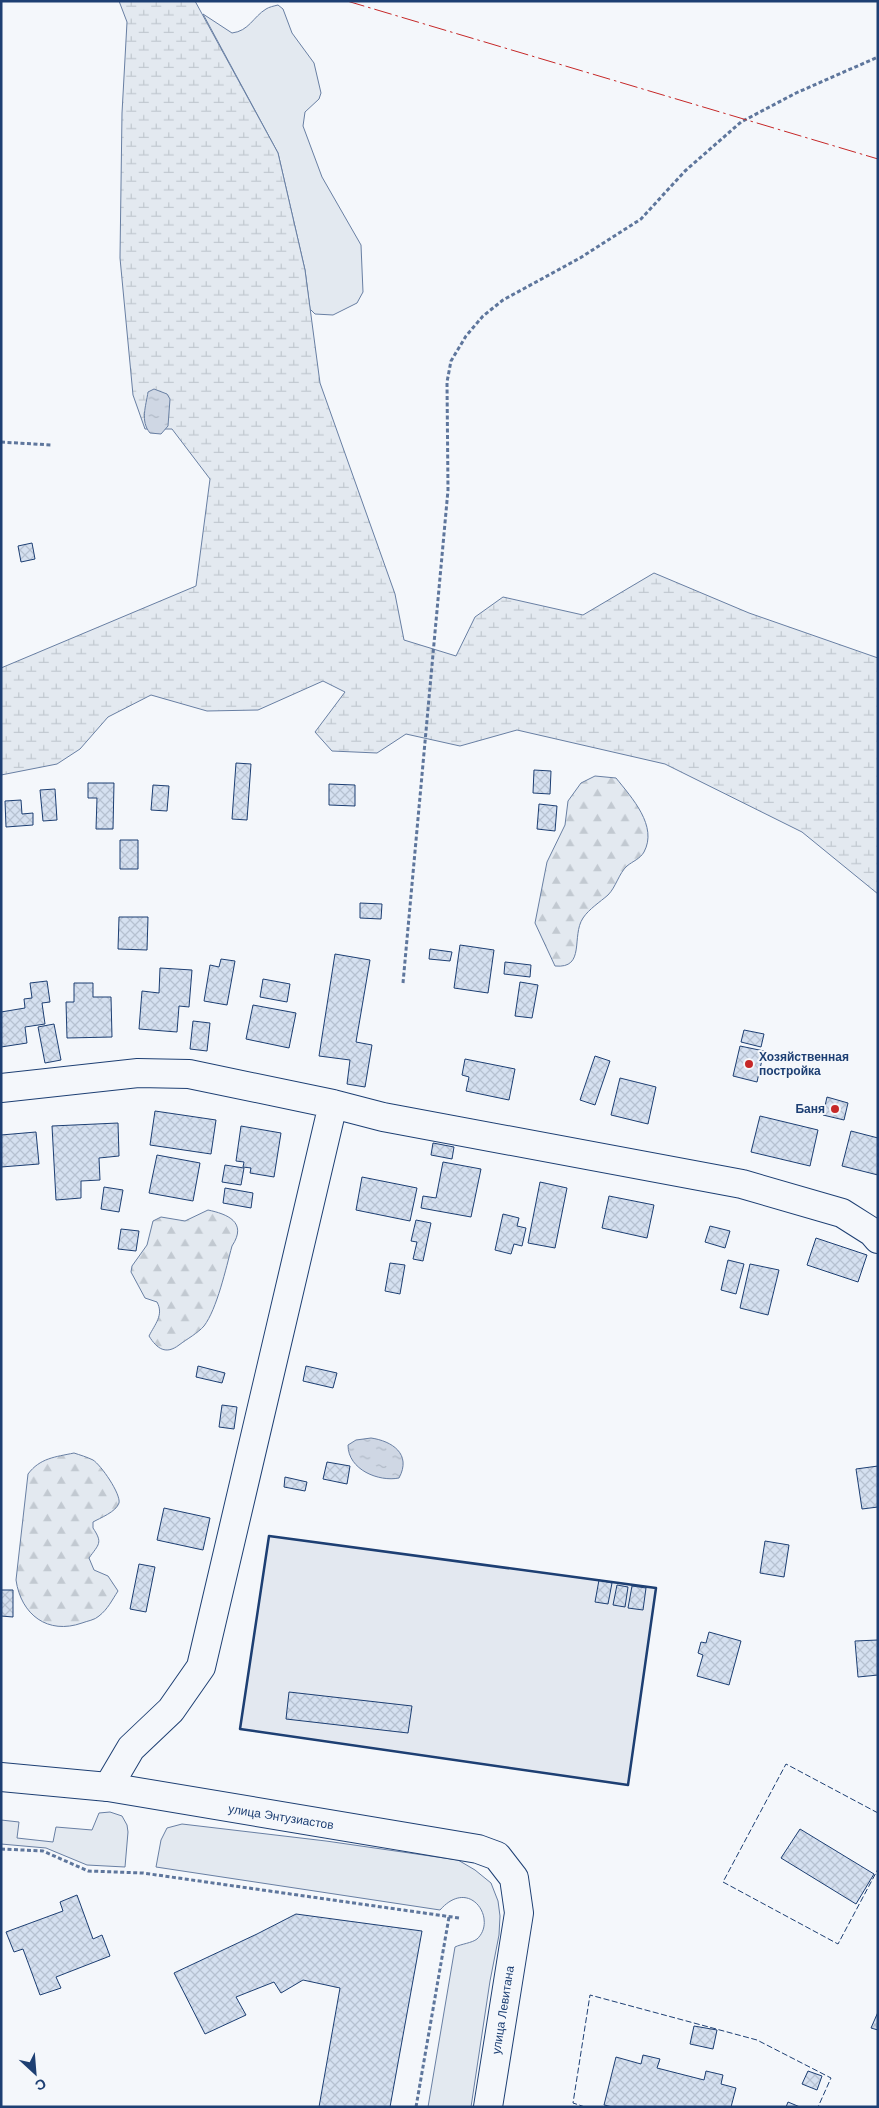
<svg xmlns="http://www.w3.org/2000/svg" width="879" height="2108" font-family="Arial,sans-serif">
  <defs>
    <pattern id="forest-firs" width="22" height="20" patternUnits="userSpaceOnUse" patternTransform="scale(1.25)"><rect width="22" height="20" fill="#e3e9f0"/><path d="M5 1l3.5 6h-7zM16 11l3.5 6h-7z" fill="#c2c9d1"/></pattern>
    <pattern id="wetland-marsh" width="20" height="14" patternUnits="userSpaceOnUse" patternTransform="scale(1.25)"><rect width="20" height="14" fill="#e3e9f0"/><path d="M1 5h8M5 5V1M11 12h8M15 12V8" fill="none" stroke="#c2c9d1"/></pattern>
    <pattern id="water-ripples" width="26" height="14" patternUnits="userSpaceOnUse" patternTransform="scale(1.25)"><rect width="26" height="14" fill="#cfd7e4"/><path d="M2 4q2-2 4 0t4 0M15 11q2-2 4 0t4 0" fill="none" stroke="#b1bac7"/></pattern>
    <pattern id="building-cross-hatch" width="8" height="8" patternUnits="userSpaceOnUse" patternTransform="scale(1.25)"><rect width="8" height="8" fill="#d5e0f0"/><path d="M0 0l8 8M0 8l8-8" fill="none" stroke="#b6c1d1"/></pattern>
  </defs>
  <rect width="100%" height="100%" fill="#f4f7fb"/>
  <path fill="#e3e9f0" stroke="#687fa3" d="M278,5l5,4 9,24 22,30 7,30 -2,6 -14,13 -2,14 19,51 39,68 2,47 -6,11 -24,12 -18,-1 -5,-5 -5,-39 -27,-117 -75,-139 29,19c17,-2 21,-16 34,-24 3,-2 8,-3 12,-4z
    M110,1812l12,4 5,9 1,7 -3,35 -38,-2 -41,-17 -45,-4v-24l18,2 -2,16 36,4 3,-15 36,3 7,-17z
    M182,1824l144,17 132,19 17,10 16,13 7,18 2,15 -1,19 -9,46 -19,126h-43l27,-160c6,-3 17,-4 22,-8 21,-19 -7,-63 -37,-29l-284,-43 5,-27 6,-12z"/>
  <path fill="url(#forest-firs)" stroke="#687fa3" d="M595,776l21,2c16,20 42,48 28,74 -4,7 -11,9 -17,14 -8,7 -11,21 -19,29 -8,7 -19,14 -25,23 -12,18 3,51 -28,48l-20,-43 12,-61 18,-37 3,-24 13,-18z
    M208,1210c19,4 40,12 24,36 -6,22 -15,63 -28,80 -6,7 -17,13 -25,19 -13,10 -22,4 -30,-9 6,-12 15,-21 8,-34l-12,-4 -14,-26 1,-6 15,-21 6,-24 8,-4 24,4z
    M74,1453c6,2 13,4 19,7 8,5 28,34 26,43 -3,9 -19,15 -26,19v6c10,15 6,16 -4,30l5,12 14,6 10,15c-6,9 -10,18 -19,25 -4,4 -12,5 -17,7 -34,12 -61,-8 -66,-43l12,-106c12,-16 27,-17 46,-21z"/>
  <path fill="url(#wetland-marsh)" stroke="#687fa3" d="M119,1h76l83,152 27,117 15,113 75,211 9,46 52,16 19,-39 28,-20 80,18 71,-42 95,40 129,45v236l-76,-62 -137,-68 -148,-34 -57,16 -54,-12 -29,19 -45,-2 -17,-19 30,-40 -22,-11 -65,29 -51,1 -56,-16 -43,22 -28,32 -23,15 -56,11v-107l195,-82 14,-107 -38,-50h-27l-12,-34 -13,-137 2,-145 5,-91z"/>
  <path fill="#e3e8f0" stroke="#687fa3" d="M269,1536l387,52 -28,197 -388,-56z"/>
  <path fill="url(#water-ripples)" stroke="#687fa3" d="M154,389l13,5 3,5 -2,27 -7,8 -11,-1c-10,-12 -4,-27 -2,-41z
    M371,1438c21,3 41,16 28,40 -20,4 -51,-8 -51,-33l8,-5z"/>
  <path fill="url(#building-cross-hatch)" stroke="#1d3f73" d="M32,543l3,16 -14,3 -3,-16z
    M236,763l15,1 -4,56 -15,-1z
    M534,770l17,1 -1,23 -17,-1z
    M88,783h26l-1,46h-17l1,-31h-9z
    M329,784l26,1v21l-26,-1z
    M153,785l16,1 -2,25 -16,-1z
    M55,789l2,31 -14,1 -3,-31z
    M21,800l1,14 11,-1v12l-27,2 -1,-26z
    M539,804l18,2 -2,25 -18,-2z
    M120,840h18v29h-18z
    M360,903l22,1 -1,15 -21,-1z
    M119,917h29l-1,33 -29,-1z
    M460,945l34,5 -6,43 -34,-5z
    M430,949l22,3 -2,9 -21,-2z
    M335,954l35,6 -14,82 16,3 -7,42 -18,-3 3,-24 -31,-4z
    M221,959l14,2 -8,44 -23,-4 6,-36 9,2z
    M505,962l26,3 -1,12 -26,-3z
    M160,968l32,2 -3,37 -10,-1 -2,26 -38,-3 3,-38 17,2z
    M263,979l27,5 -3,18 -27,-5z
    M47,981l3,21 -8,1 3,21 -20,3 2,16 -26,4v-35l24,-4 -1,-9 8,-1 -2,-15z
    M520,982l18,3 -6,33 -17,-2z
    M74,983h19v14h18l1,40 -45,1 -1,-36h8z
    M253,1005l43,8 -7,35 -43,-9z
    M193,1021l17,2 -3,28 -17,-2z
    M54,1024l7,36 -16,3 -7,-36z
    M744,1030l20,4 -3,13 -20,-5z
    M740,1046l24,5 -7,31 -24,-6z
    M595,1056l15,5 -15,44 -15,-5z
    M465,1059l50,10 -6,31 -43,-9 3,-14 -7,-2z
    M620,1078l36,9 -8,37 -37,-9z
    M827,1097l21,6 -4,17 -21,-5z
    M155,1111l61,9 -5,34 -61,-9z
    M760,1116l58,14 -8,36 -59,-14z
    M118,1123l1,33 -20,2 1,22 -19,1v17l-25,2 -4,-74z
    M241,1126l40,7 -7,44 -24,-4 1,-5 -8,-1 1,-5 -8,-1z
    M851,1131l27,7v37l-36,-9z
    M36,1132l3,32 -38,3v-32z
    M433,1143l21,4 -2,12 -21,-4z
    M157,1155l43,8 -7,38 -44,-8z
    M443,1162l38,7 -10,48 -50,-9 2,-12 13,2z
    M225,1165l19,3 -3,17 -19,-3z
    M362,1177l55,11 -7,33 -54,-11z
    M540,1182l27,6 -12,60 -27,-5z
    M104,1187l19,3 -4,22 -18,-3z
    M225,1188l28,5 -2,15 -28,-5z
    M609,1196l45,9 -7,33 -45,-10z
    M503,1214l16,4 -2,8 9,2 -4,18 -8,-2 -3,10 -16,-4z
    M416,1220l15,3 -8,38 -10,-2 4,-17 -6,-1z
    M710,1226l20,5 -5,17 -20,-6z
    M121,1229l18,2 -3,20 -18,-2z
    M816,1238l51,17 -9,27 -51,-17z
    M728,1260l16,4 -8,30 -15,-4z
    M390,1263l15,2 -5,29 -15,-3z
    M750,1264l29,6 -11,45 -28,-7z
    M198,1366l27,7 -3,10 -26,-6z
    M306,1366l31,7 -4,15 -30,-7z
    M222,1405l15,2 -3,22 -15,-2z
    M327,1462l23,4 -3,18 -24,-5z
    M878,1466v41l-16,2 -6,-40z
    M285,1477l22,5 -2,9 -21,-4z
    M164,1508l46,10 -7,32 -46,-10z
    M765,1541l24,4 -5,32 -24,-4z
    M139,1564l16,3 -9,45 -16,-3z
    M599,1580l13,3 -4,21 -13,-2z
    M617,1585l11,2 -3,20 -12,-2z
    M632,1586l14,2 -3,22 -15,-2z
    M1,1590h12v27l-12,-1z
    M709,1632l32,9 -12,44 -32,-9 6,-21 -5,-2 3,-11 5,1z
    M878,1640v35l-20,2 -3,-36z
    M289,1692l123,14 -4,27 -122,-14z
    M800,1829l74,45 -18,30 -75,-46z
    M77,1895l16,44 9,-4 8,21 -54,21 5,11 -21,7 -17,-46 -9,3 -8,-20 57,-21 -3,-9z
    M296,1914l126,17 -32,176h-71l21,-119 -37,-8 -22,13 -7,-11 -38,15 10,18 -41,19 -31,-61 83,-39z
    M878,2012v18l-7,-2z
    M694,2026l23,4 -4,19 -23,-5z
    M643,2055l17,4 -3,9 47,12 2,-9 17,4 -2,9 15,4 -5,19h-118l-9,-2 12,-48 25,7z
    M808,2071l14,5 -5,14 -15,-6z
    M788,2102l12,5h-14z"/>
  <g fill="none" stroke-linecap="round" stroke-linejoin="round">
    <g stroke="#1d3f73" stroke-width="30">
      <path id="minor" d="M1,1088l137,-15 51,1 144,30 50,13 359,67 100,29 30,19 6,7
        M108,1787l23,-39 40,-38 30,-43 132,-563"/>
    </g>
    <g stroke="#1d3f73" stroke-width="30">
      <path id="major" d="M1,1777l107,10 370,62 19,7 17,22 5,35 -31,194"/>
    </g>
    <path stroke="#5e769c" stroke-width="3" stroke-dasharray="4 2.5" stroke-linecap="butt" d="M1,442l50,3
      M403,983l45,-493 -1,-108 4,-21 15,-25 17,-20 20,-16 77,-42 61,-39 44,-48 56,-49 55,-29 82,-36
      M1,1849l42,2 45,20 55,2 316,45
      M416,2107l33,-190"/>
    <use href="#minor" stroke="#f4f7fb" stroke-width="28"/>
    <use href="#major" stroke="#f4f7fb" stroke-width="28"/>
    <path stroke="#1d3f73" stroke-width="1" stroke-dasharray="6 2.5" stroke-linecap="butt" d="M878,1813l-92,-49 -63,118 115,62 40,-75
      M585,2107l-12,-4 17,-108 167,45 74,38 -13,29"/>
    <path stroke="#1d3f73" stroke-width="2.5" d="M269,1536l387,52 -28,197 -388,-56z"/>
    <path stroke="#c62828" stroke-width="1" stroke-dasharray="18 4 2.5 4" stroke-linecap="butt" d="M347,1l531,158"/>
  </g>
  <g fill="#c62828" stroke="#f4f7fb" stroke-width="2">
    <circle cx="749" cy="1064" r="5"/>
    <circle cx="835" cy="1109" r="5"/>
  </g>
  <g text-anchor="middle" stroke-width="4" stroke-linejoin="round" paint-order="stroke">
    <g font-size="12" font-weight="bold" fill="#1d3f73" stroke="#f4f7fb" text-anchor="start">
      <text x="759" y="1061">Хозяйственная<tspan x="759" dy="14">постройка</tspan></text>
      <text x="825" y="1113" text-anchor="end">Баня</text>
    </g>
    <g font-size="12" fill="#1d3f73" stroke="#f4f7fb">
      <text transform="translate(281 1817) rotate(9)" y="4">улица Энтузиастов</text>
      <text transform="translate(503 2010) rotate(-81)" y="4">улица Левитана</text>
    </g>
  </g>
  <rect width="879" height="2108" fill="none" stroke="#1d3f73" stroke-width="5"/>
  <g transform="translate(35 2073) rotate(154)" stroke="#f4f7fb" stroke-width="4" paint-order="stroke">
  <path d="M0-4L9 19L0 12L-9 19Z" fill="#1d3f73"/>
  <text y="-8" font-size="14" font-weight="bold" text-anchor="middle" fill="#1d3f73">С</text>
  </g>
</svg>
